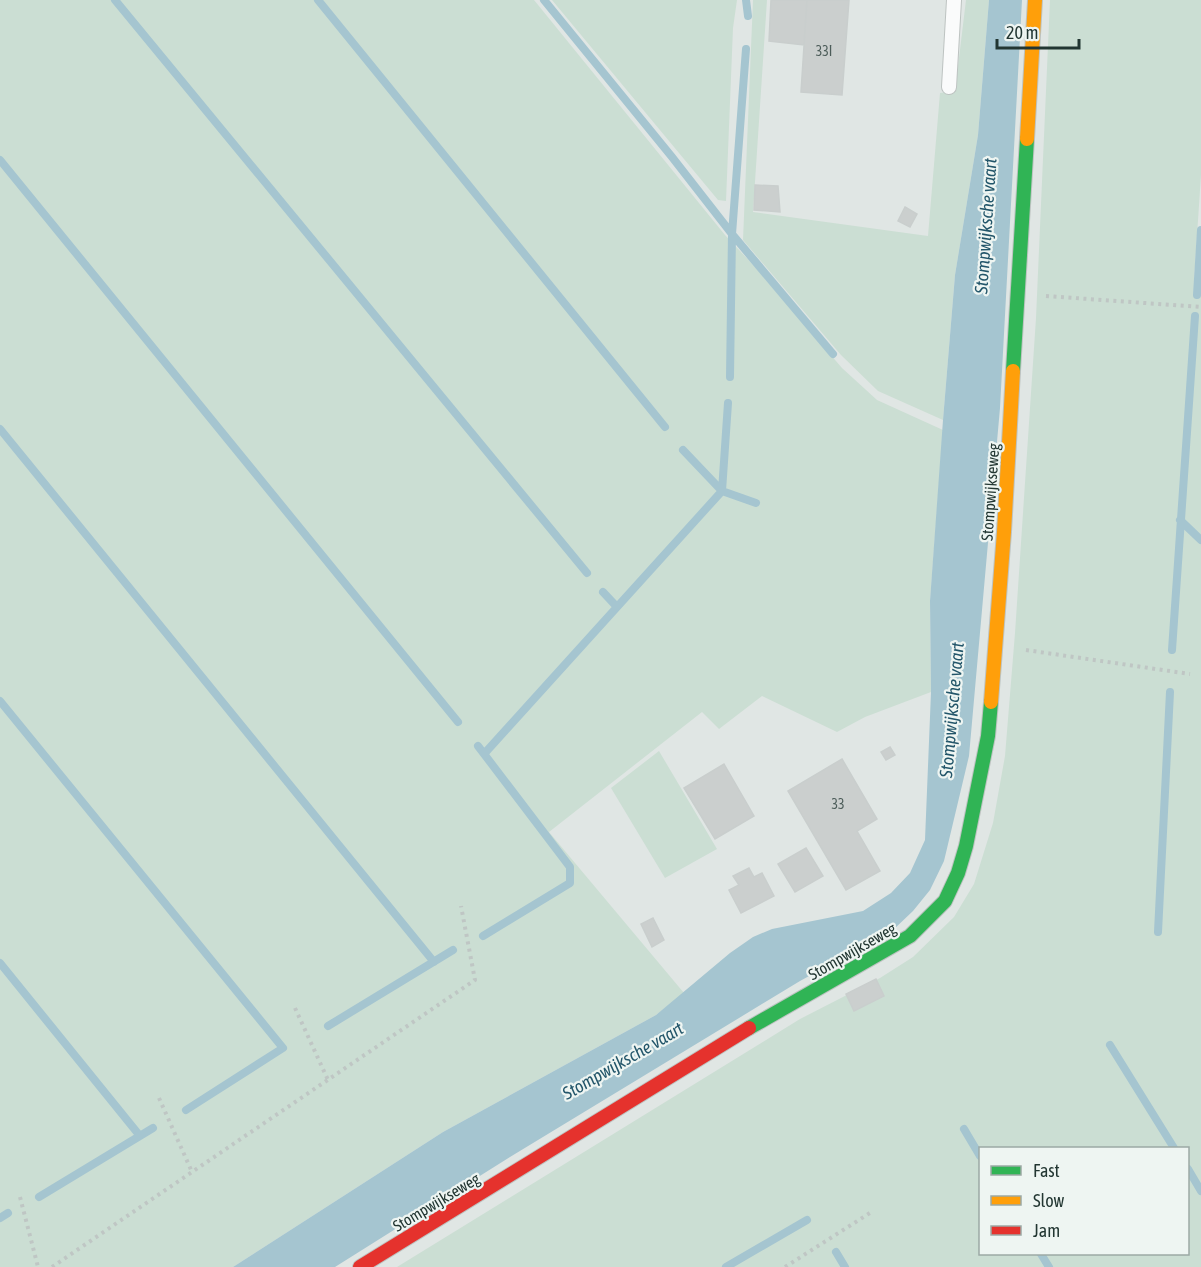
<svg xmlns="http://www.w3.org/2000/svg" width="1201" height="1267" font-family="'Asap Condensed',sans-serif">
  <rect width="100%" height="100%" fill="#e0e6e4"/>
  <path fill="#cbded3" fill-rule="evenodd" d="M0,0h534l191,235 31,33 86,100 35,32 66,30 -13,171 1,91 -66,25 -28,15 -75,-36 -43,33 -17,-17 -153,120 135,161 -28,22 -213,117 -210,135h-233z
    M552,0h185l-4,28 -7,173 -8,-1z
    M753,0h14l-14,212 175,24 12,-143 15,-2 11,-91h23l-11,135 -23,140 -12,145 -65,-29 -37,-36 -98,-115z
    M1050,0h151v175l-7,106 7,1v985h-804l403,-248 80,-41 33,-21 41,-40 20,-33 19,-61 12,-67 10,-123 21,-315zM980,1148h208v106h-208z
    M659,751l58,98 -52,29 -54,-90z"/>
  <path fill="#a5c5d0" d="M989,0h33l-22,408 -31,348 -25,105 -14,29 -17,21 -20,19 -93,51 -290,176 -175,110h-102l210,-135 213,-117 74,-62 23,-16 19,-8 91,-18 28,-18 19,-20 15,-33 6,-148 -1,-91 13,-181 12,-145 23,-140z"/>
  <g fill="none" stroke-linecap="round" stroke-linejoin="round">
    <path stroke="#a5c5d0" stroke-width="8" d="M115,0l472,573
      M318,0l347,427
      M544,0l128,157 60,77 101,120
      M746,0l2,16
      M0,160l458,562
      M1197,295l4,-65
      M730,377l2,-143 14,-185
      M0,429l434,533
      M683,450l39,41 34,12
      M1180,520l21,20
      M603,592l14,15
      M1172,650l23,-334
      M0,701l283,347 -97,62
      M478,746l92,121v16l-87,53
      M484,754l238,-263 6,-88
      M1158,932l12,-240
      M0,963l140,173
      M328,1026l125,-76
      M1110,1045l64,103
      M964,1129l16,27
      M1188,1169l13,22
      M39,1197l114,-69
      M0,1218l8,-5
      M836,1252l9,15
      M1041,1254l8,13
      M726,1267l81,-47"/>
  </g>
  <path fill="#cbcfce" stroke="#c9cecd" stroke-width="1.5" d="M771,0h36l-3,45 -35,-4z
    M807,0h42l-7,95 -41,-3z
    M755,185l23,1 2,26 -26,-2z
    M905,207l12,7 -7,13 -12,-6z
    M890,747l5,8 -9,5 -5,-8z
    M842,759l35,60 -20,12 23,40 -34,19 -58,-99z
    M724,764l30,52 -39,23 -31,-51z
    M806,848l17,28 -28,16 -17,-28z
    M749,868l5,9 8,-4 12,23 -33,17 -12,-23 10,-5 -6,-9z
    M653,918l11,22 -12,7 -11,-23z
    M876,979l8,17 -30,15 -8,-17z"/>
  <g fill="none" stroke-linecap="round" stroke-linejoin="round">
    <g stroke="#bdc3c1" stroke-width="16">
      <path id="lane" d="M949,87l5,-87"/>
    </g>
    <g stroke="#bdc3c1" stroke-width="16">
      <path id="fast" d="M1013,371l14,-232
        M749,1028l161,-92 35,-35 13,-28 8,-27 22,-110 3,-34"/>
    </g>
    <g stroke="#bdc3c1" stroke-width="16">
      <path id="slow" d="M1027,139l8,-139
        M991,702l13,-170 9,-161"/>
    </g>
    <g stroke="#bdc3c1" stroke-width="16">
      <path id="jam" d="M360,1267l389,-239"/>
    </g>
    <path stroke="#bfc6c4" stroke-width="4" stroke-dasharray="3 4.5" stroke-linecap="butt" d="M1046,296l155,11
      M1026,650l164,24
      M295,1008l33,72
      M159,1098l33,74
      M20,1197l18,70
      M52,1267l423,-287 -14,-74
      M785,1267l88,-56"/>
    <use href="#lane" stroke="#fafbfb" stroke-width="14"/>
    <use href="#fast" stroke="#30b455" stroke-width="14"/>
    <use href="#slow" stroke="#ff9f0a" stroke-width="14"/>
    <use href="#jam" stroke="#e5322d" stroke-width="14"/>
  </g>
  <g text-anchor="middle" stroke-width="4.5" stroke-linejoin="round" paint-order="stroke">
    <g font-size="14" fill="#4c5c59">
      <text x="824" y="56">33I</text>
      <text x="838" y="809">33</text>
    </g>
    <g font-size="16" fill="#223632" stroke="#eef5f2">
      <text transform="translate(990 492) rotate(-86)" y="6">Stompwijkseweg</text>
      <text transform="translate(852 951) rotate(-30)" y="6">Stompwijkseweg</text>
      <text transform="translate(436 1202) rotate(-31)" y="6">Stompwijkseweg</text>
    </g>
    <g font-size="18" font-style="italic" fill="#23566a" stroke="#eef5f2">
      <text transform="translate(986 226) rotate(-86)" y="6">Stompwijksche vaart</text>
      <text transform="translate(952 710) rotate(-85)" y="6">Stompwijksche vaart</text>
      <text transform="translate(623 1061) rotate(-30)" y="6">Stompwijksche vaart</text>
    </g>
  </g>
  <rect x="979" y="1147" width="210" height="108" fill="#eef5f2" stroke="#9ca9a5" stroke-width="1.5"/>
  <rect x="991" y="1166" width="30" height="9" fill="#30b455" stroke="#9ca9a5" stroke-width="1.5"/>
  <text x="1033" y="1177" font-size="18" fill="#223632">Fast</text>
  <rect x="991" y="1196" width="30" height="9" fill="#ff9f0a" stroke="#9ca9a5" stroke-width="1.5"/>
  <text x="1033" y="1207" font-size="18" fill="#223632">Slow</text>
  <rect x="991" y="1226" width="30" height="9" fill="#e5322d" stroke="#9ca9a5" stroke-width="1.5"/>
  <text x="1033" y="1237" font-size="18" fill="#223632">Jam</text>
  <path d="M997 39v9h82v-9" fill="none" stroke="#223632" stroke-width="3"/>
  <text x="1006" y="39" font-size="18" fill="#223632" stroke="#eef5f2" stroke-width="4.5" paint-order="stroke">20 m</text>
</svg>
